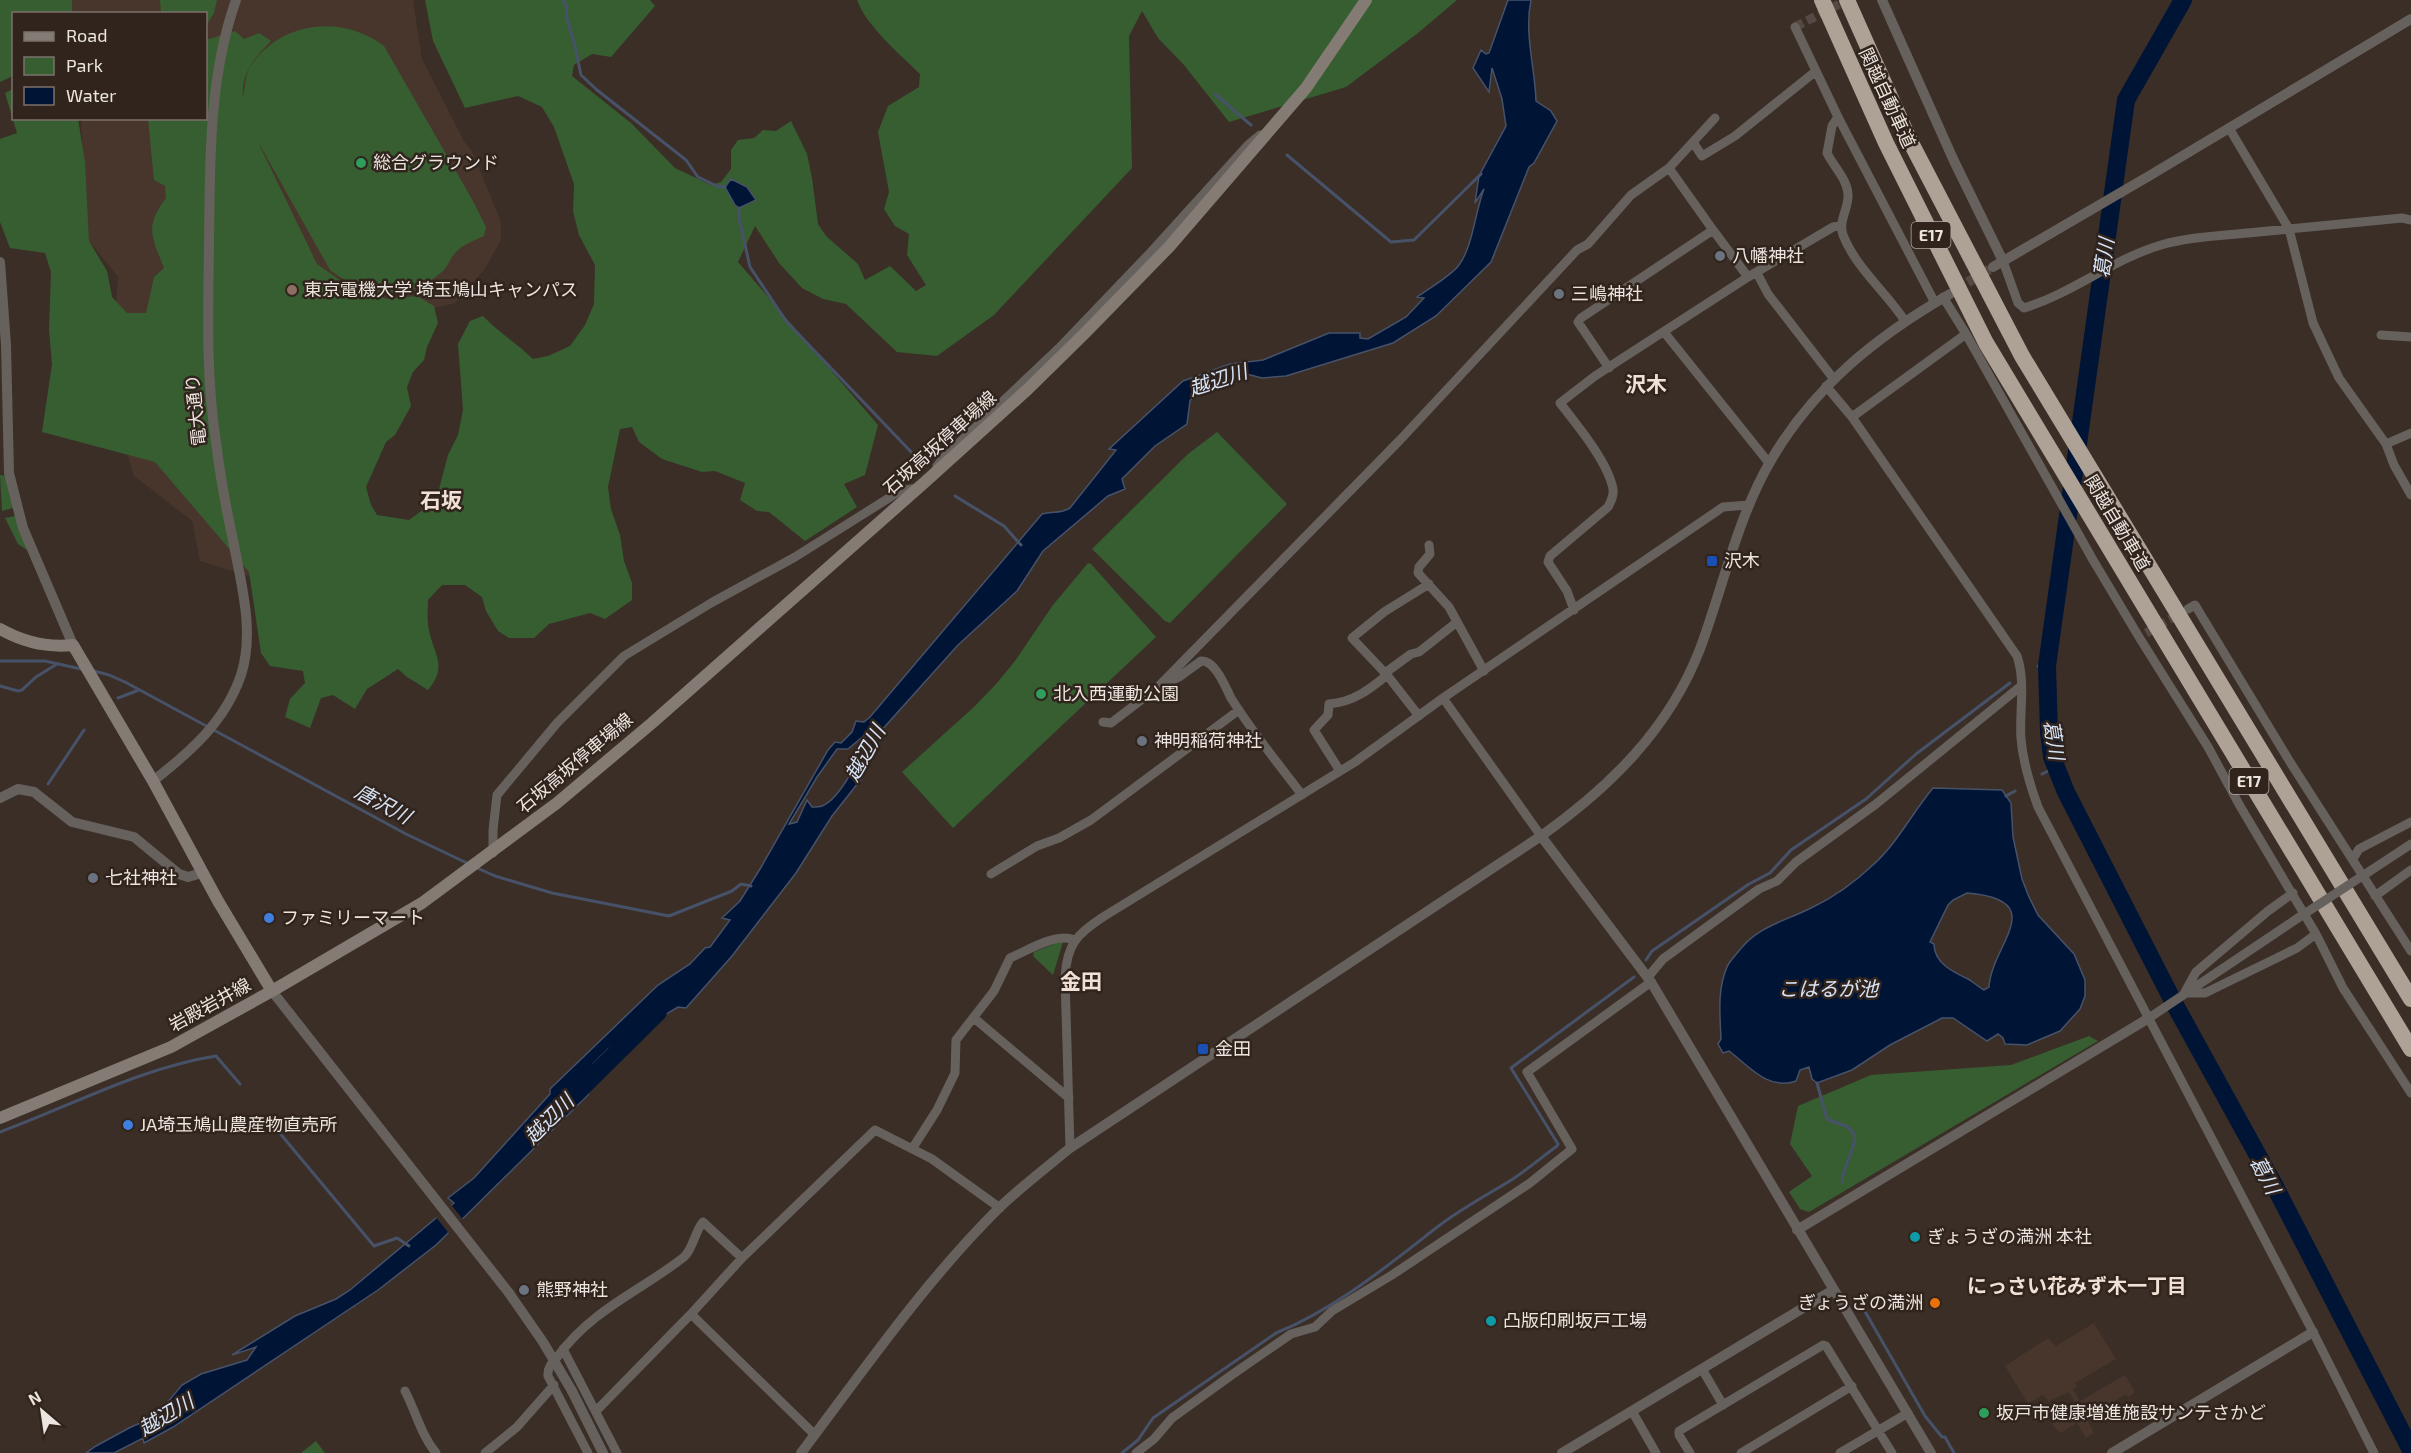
<svg xmlns="http://www.w3.org/2000/svg" width="2411" height="1453" font-family="'Exo 2','Noto Sans JP',sans-serif">
  <rect width="100%" height="100%" fill="#3a2e27"/>
  <path fill="#48352b" d="M0,0h413l9,59 42,82 8,10 29,71v18l-17,30 -29,33 -85,22 -119,252 -51,-16 -8,-40 -58,-45 -25,-80 9,-119 -29,-36 -3,-29 -5,-93 125,-1v-104h-192l-14,56z
    M2094,1323l22,36 -41,24 2,4 -4,3 7,11 45,-26 10,17 -6,5 -5,-2 -22,15 -16,8 8,15 -8,5 -9,-15 -16,10 -8,-7 -1,-8 24,-14 -7,-12 -20,9 -6,-6 -15,9 -23,-38 43,-28 8,8z"/>
  <path fill="#375e31" d="M0,0h72v13l-58,1 -1,62 -13,6z
    M160,0h57l-3,13 -8,13v-12l-45,-1z
    M425,0h225l5,6 -44,51 -19,-3 -18,11 -2,11 59,47 44,45 36,17 10,-3 10,-13v-19l7,-10 16,-2 9,-8 13,1 15,-10 16,33 5,24 6,46 8,12 32,28 7,16 25,-14 26,25 10,-6 -19,-30 2,-21 -14,-8 -11,-17 5,-17 -11,-60 10,-26 31,-19 1,-13c-20,-20 -53,-47 -63,-74h600l-39,33 -72,54 -117,35 -45,-57 -26,-27 -16,-27 -13,25 3,132 -138,147 -57,41 -40,-4 -51,-48 -23,-5 -21,-11 -23,-25 -24,-37 -17,36 140,163 -13,50 -21,9 13,23 -52,34 -36,-29 -12,-1 -17,-11 5,-17 -30,-12 -13,1 -40,-13 -23,-17 -7,-15 -12,2 -12,58 3,22 9,26 4,26 8,22v17l-27,19 -15,-6 -41,11 -15,14h-25l-11,-7 -12,-20 -4,-14 -17,-12h-23l-14,15c0,8 -1,16 0,24 3,28 22,40 0,66l-21,-13 -9,-8 -31,20 -12,20 -22,-14 -12,3 -11,30 -25,-11 5,-18 15,-16 -2,-12 -33,-5 -9,-13 -12,-81 -94,-110 -113,-30 10,-68 -3,-34 2,-58 -6,-19 -35,-5 -10,-26v-83l17,-6 -12,-40 8,-4 1,29 64,1 7,43 4,79 18,30 5,26 15,16h19l8,-36 10,-9c-12,-31 -20,-41 2,-70l-1,-12 -11,-6 -6,-61 58,-1v-78l29,-9 9,8 15,-6 12,8c-17,18 -30,31 -28,57 2,-9 2,-23 7,-31 30,-46 92,-53 134,-21l89,155 13,26 -2,9c-9,4 -22,9 -28,16 -6,6 -7,13 -13,19 -38,33 -74,28 -113,-1l-73,-130 60,124 34,24 37,11 29,-3 17,10 4,17 -11,24 -3,13 -11,12 -6,15 4,19 -16,29 -9,7 -20,45 5,18 6,10 32,5 19,-14 10,-13 10,-38 10,-20 5,-25 -5,-66 12,-23 13,-5c16,17 34,27 50,43l15,-3 22,-10 15,-21 9,-21 1,-39 -16,-30 -6,-24 1,-27 -20,-57 -12,-20 -24,-11 -53,12 -32,-67z
    M1217,432l70,72 -117,119 -5,-2 -73,-72 96,-95z
    M0,475l7,1 6,32 -11,3z
    M15,516l12,34 -9,-6 -13,-26z
    M1088,563l3,1 65,73 -203,191 -51,-56 73,-66 22,-23 18,-22 38,-56z
    M1062,941l1,1 -10,33 -20,-19 1,-4z
    M2089,1036l9,5 -289,171 -9,-3 -11,-17 23,-16 -22,-32 8,-38 73,-31 140,-10z
    M316,1441l9,12h-24z"/>
  <path fill="#001436" stroke="#475269" stroke-width="1.5" fill-rule="evenodd" d="M1508,0h23c-7,34 4,67 5,101l15,10 6,10 -23,42 -5,4 -38,95 -55,54 -43,27 -107,33 -24,2 -15,-4 -50,16 -7,11 -3,23 -32,22 -33,33 3,10 -17,7 -65,55 -26,40 -59,54 -78,87 -18,46 -30,38 -36,57 -64,83 -46,52 -8,-1 -70,42 -15,15 -5,31 -152,150 -58,45 -205,137 -29,16 -1,-5 -29,15h-28l10,-7 33,-18 27,-12 26,-31 19,-11 46,-14 9,-13 -24,8 63,-39 41,-17 14,-9 104,-87 -6,-5 26,-20 76,-84v-5l108,-104 32,-21 15,-16 5,-1 20,-27 -8,-2 18,-17 20,-32 68,-119 7,-8 6,1 11,-11 4,-11 8,1 6,-5 172,-203c11,-3 18,0 28,-6l46,-58 -7,-1 74,-68 47,-17 33,-4 66,-27h31v5l8,1 38,-22 18,-19 -7,-1c11,-8 34,-21 42,-32 14,-19 16,-53 25,-76l-9,14 4,-27 27,-50 -4,-27 -10,-31 -3,24 -16,-24 8,-18 5,4 3,-1zM866,734c-1,18 -26,65 -44,72 -3,1 -6,1 -10,1l-5,-7 -10,22 -8,2 28,-47 20,-28h11z
    M731,179l16,8 9,13 -17,8 -4,-3 -10,-18z
    M1933,788l69,2 9,13 2,34 9,42 7,18 9,18 36,39 11,26v16l-5,13 -20,22 -33,14 -22,-1 -2,-6 -5,-4 -11,7 -34,-23h-11l-52,27 -38,25 -35,13 -5,-4 -3,-12 -9,3 -4,11c-28,10 -47,-15 -67,-30l-6,2 -5,-9 3,-5c-1,-24 -4,-49 6,-72 2,-5 7,-10 11,-15 20,-26 45,-30 73,-44 22,-10 45,-27 63,-44 24,-22 38,-51 59,-76zM1967,893c85,7 24,52 22,94l-5,3c-6,-3 -10,-8 -16,-11 -15,-7 -34,-16 -34,-35l-4,-2 18,-37 5,-5z"/>
  <path fill="#3a2e27" d="M445,1197l20,25 -14,14 -16,-20 15,-13z"/>
  <g fill="none" stroke-linecap="round" stroke-linejoin="round">
    <path stroke="#475269" stroke-width="3" d="M563,0l4,8 -1,8 8,26 7,33 16,15 89,70 12,17 19,9 8,1
      M1215,94l36,31
      M1287,155l104,87 23,-2 67,-66
      M739,208v10l11,49 36,54 129,135
      M955,496l49,30 17,19
      M0,661h45l36,8
      M2038,666h9
      M94,671l15,4 16,7 281,152 63,30
      M0,686l18,5 4,-1 14,-13 21,-13
      M118,698l21,-8
      M2042,774l14,-7
      M48,784l36,-54
      M2006,796l9,-5
      M475,867l20,9 57,17 117,23 63,-25 9,-7 10,2
      M1646,960l6,-9 97,-67 21,-11 21,-23 75,-51 50,-45 94,-71
      M1817,1083l10,36 21,8 7,8c0,17 -12,30 -13,47
      M268,1119l106,127 23,-8 12,8
      M0,1132c71,-26 140,-64 216,-76l24,28
      M1863,1308l62,108 17,21h3l9,16
      M1122,1453l16,-13 15,-22 123,-85c59,-24 110,-66 160,-105 24,-19 51,-33 77,-49 15,-10 29,-22 44,-33l1,-2 -47,-76 123,-91"/>
    <path stroke="#001436" stroke-width="18" d="M2183,0l-57,100 -79,566 2,66 3,25 14,35 109,213 97,176 139,269
      M575,1094l83,-82"/>
    <path stroke="#554943" stroke-width="9" stroke-dasharray="9 4.5" stroke-linecap="butt" d="M1795,27l52,-27
      M2146,633l35,-20"/>
    <path stroke="#554943" stroke-width="10" stroke-dasharray="10 5" stroke-linecap="butt" d="M1955,290l38,-23"/>
    <path stroke="#66615c" stroke-width="9" d="M1795,27l43,90 -6,9 -5,27c7,14 20,26 21,41 1,15 -10,26 -5,41 13,33 43,57 62,86
      M1838,117l97,186
      M2229,128l60,101 24,94 26,55 47,66 8,21 17,30
      M1693,142l22,-24
      M1713,230l-44,-62 24,-26 9,14 33,-20 81,-65
      M2003,261l15,42 6,5c49,-15 89,-49 137,-63 28,-8 58,-9 87,-12 51,-5 103,-10 154,-15l9,2
      M1757,273l11,21 65,84
      M1664,332l105,131
      M1966,334l127,226 46,77 69,110 32,59 76,128 27,54 68,105
      M2381,335l30,2
      M1609,368l-31,-46 3,-4 132,-88 35,47
      M1826,386l26,31 165,239c9,26 2,56 4,83 2,23 9,46 17,68l275,525 61,121
      M1852,417l114,-83 -23,-37
      M2386,444l25,-11
      M937,466l7,-9 115,-109 91,-95 98,-108 12,-10
      M1429,545l1,9 -11,13 -1,6 31,34 35,64
      M2188,609l7,-4 95,157 121,189
      M1574,610l-7,-19 -19,-29 2,-6 58,-49c3,-6 6,-11 5,-18 -5,-27 -36,-64 -53,-86l35,-27 153,-99 85,-50 7,-2
      M1385,673l26,-19 8,-2 38,-30
      M1157,688l243,-248 177,-190 11,-6 43,-49 38,-27
      M1443,698l98,138
      M1419,716l-32,-41 -35,-37 32,-26 45,-28
      M1103,722l8,1 4,-3 42,-32 22,-11 22,-16c14,-1 24,25 30,37 21,34 47,65 71,97
      M1340,771l-26,-41 14,-15 1,-11c24,-2 40,-14 58,-29
      M493,853v-23l4,-35 60,-72 67,-67 87,-53 84,-46 105,-66 17,-3
      M2353,859l6,-10 52,-27
      M2370,871l41,-27
      M991,874l46,-28 22,-8 32,-18 148,-110
      M2375,896l36,-26
      M1648,977l15,-18 96,-70 18,-8 19,-19 80,-58 145,-118
      M2185,992l11,-20 72,-61 25,-18
      M2187,993h18l92,-45 19,-14
      M974,1018l95,80
      M2149,1018l149,-100
      M1070,1148l-5,-171c2,-33 12,-43 38,-60l252,-155 88,-64 280,-191 26,-2
      M912,1149l25,-39 18,-37 1,-33 38,-49 16,-33c17,-7 46,-26 64,-18
      M691,1314l124,121
      M563,1349l54,104
      M1702,1369l21,36
      M405,1391c11,21 16,44 31,62
      M596,1411l95,-97 51,-56 133,-128 57,29 68,49
      M1632,1411l24,42
      M485,1453l32,-26 37,-42
      M588,1453l-40,-77c-1,-9 5,-14 10,-20 35,-47 81,-64 126,-99 9,-8 11,-26 19,-35l39,36
      M1136,1453l18,-14 18,-21 61,-44 58,-40 24,-7 17,-16 60,-36 138,-92 42,-34 -45,-77 124,-90
      M1690,1453l-11,-18v-4l144,-86 3,1 66,107
      M1741,1453l111,-67
      M1840,1453l68,-40"/>
    <path stroke="#66615c" stroke-width="10" d="M1882,0l72,161 49,100
      M0,262l6,83 3,128 14,55 50,117
      M1993,267l156,-91 262,-157
      M153,781c37,-29 72,-59 88,-106 14,-43 0,-92 -8,-135 -7,-32 -13,-65 -17,-98 -10,-65 -8,-129 -7,-195 1,-83 -1,-168 27,-247
      M0,798l18,-9 16,3 38,30 62,15 45,37 9,3 14,-4
      M1541,836l110,146 280,471
      M272,991l237,302
      M1797,1230l352,-212
      M572,1391l31,62
      M801,1453c63,-83 124,-172 199,-246 22,-21 47,-40 70,-59l471,-312c69,-49 128,-107 159,-187 23,-62 37,-130 70,-187 43,-75 107,-126 180,-168
      M1562,1453l271,-163
      M2112,1453l201,-121"/>
    <path stroke="#837b74" stroke-width="12" d="M0,629c23,13 46,19 73,16l80,136 65,120 54,90
      M0,1118l171,-71 101,-56 150,-88 135,-100 95,-80 273,-241 103,-93 57,-56 84,-86 137,-159 60,-88"/>
    <path stroke="#aea196" stroke-width="16" d="M1822,0l64,143 100,200 425,706
      M1847,0l62,139 113,217 389,643"/>
    <path stroke="#66615c" stroke-width="9" d="M2298,918l72,-47"/>
    <path stroke="#66615c" stroke-width="10" d="M509,1293l34,49 29,49"/>
  </g>
  <g fill="#2e9e5b" stroke="#30241d" stroke-width="2">
    <circle cx="361" cy="163" r="6"/>
    <circle cx="1041" cy="694" r="6"/>
    <circle cx="1984" cy="1413" r="6"/>
  </g>
  <g fill="#6b7280" stroke="#30241d" stroke-width="2">
    <circle cx="1720" cy="256" r="6"/>
    <circle cx="1559" cy="294" r="6"/>
    <circle cx="1142" cy="741" r="6"/>
    <circle cx="93" cy="878" r="6"/>
    <circle cx="524" cy="1290" r="6"/>
  </g>
  <circle fill="#8d6e63" stroke="#30241d" stroke-width="2" cx="292" cy="290" r="6"/>
  <g fill="#1a4fb4" stroke="#30241d" stroke-width="2">
    <rect x="1706" y="555" width="12" height="12" rx="3"/>
    <rect x="1197" y="1043" width="12" height="12" rx="3"/>
  </g>
  <g fill="#3f7fe0" stroke="#30241d" stroke-width="2">
    <circle cx="269" cy="918" r="6"/>
    <circle cx="128" cy="1125" r="6"/>
  </g>
  <g fill="#0f9aa8" stroke="#30241d" stroke-width="2">
    <circle cx="1915" cy="1237" r="6"/>
    <circle cx="1491" cy="1321" r="6"/>
  </g>
  <circle fill="#e8710a" stroke="#30241d" stroke-width="2" cx="1935" cy="1303" r="6"/>
  <g text-anchor="middle" stroke-width="5" stroke-linejoin="round" paint-order="stroke">
    <g fill="#30241d" stroke="#b4aaa5" stroke-width="1.5">
      <rect x="1911.5" y="222" width="39" height="26" rx="4.5"/>
      <rect x="2229.5" y="768" width="39" height="26" rx="4.5"/>
    </g>
    <g font-size="16" font-weight="bold" fill="#ece4df">
      <text x="1931" y="241">E17</text>
      <text x="2249" y="787">E17</text>
    </g>
    <g font-size="18" fill="#ece4df" stroke="#30241d">
      <text transform="translate(1887 98) rotate(65)" y="6">関越自動車道</text>
      <text transform="translate(196 410) rotate(-96)" y="6">電大通り</text>
      <text transform="translate(940 443) rotate(-42)" y="6">石坂高坂停車場線</text>
      <text transform="translate(2117 523) rotate(59)" y="6">関越自動車道</text>
      <text transform="translate(575 763) rotate(-40)" y="6">石坂高坂停車場線</text>
      <text transform="translate(210 1005) rotate(-29)" y="6">岩殿岩井線</text>
    </g>
    <g font-size="18" fill="#ece4df" stroke="#30241d" text-anchor="start">
      <text x="373" y="169">総合グラウンド</text>
      <text x="1732" y="262">八幡神社</text>
      <text x="304" y="296">東京電機大学 埼玉鳩山キャンパス</text>
      <text x="1571" y="300">三嶋神社</text>
      <text x="1724" y="567">沢木</text>
      <text x="1053" y="700">北入西運動公園</text>
      <text x="1154" y="747">神明稲荷神社</text>
      <text x="105" y="884">七社神社</text>
      <text x="281" y="924">ファミリーマート</text>
      <text x="1215" y="1055">金田</text>
      <text x="140" y="1131">JA埼玉鳩山農産物直売所</text>
      <text x="1927" y="1243">ぎょうざの満洲 本社</text>
      <text x="536" y="1296">熊野神社</text>
      <text x="1923" y="1309" text-anchor="end">ぎょうざの満洲</text>
      <text x="1503" y="1327">凸版印刷坂戸工場</text>
      <text x="1996" y="1419">坂戸市健康増進施設サンテさかど</text>
    </g>
    <g font-size="20" font-style="italic" fill="#d7e4f8" stroke="#30241d">
      <text transform="translate(2104 258) rotate(-82)" y="7">葛川</text>
      <text transform="translate(1218 380) rotate(-18)" y="7">越辺川</text>
      <text transform="translate(2054 740) rotate(81)" y="7">葛川</text>
      <text transform="translate(865 753) rotate(-61)" y="7">越辺川</text>
      <text transform="translate(383 804) rotate(28)" y="7">唐沢川</text>
      <text x="1828" y="996">こはるが池</text>
      <text transform="translate(549 1119) rotate(-45)" y="7">越辺川</text>
      <text transform="translate(2265 1175) rotate(62)" y="7">葛川</text>
      <text transform="translate(166 1415) rotate(-31)" y="7">越辺川</text>
    </g>
    <g font-size="20" font-weight="bold" fill="#f0e0d6" stroke="#30241d">
      <text x="2077" y="1293">にっさい花みず木一丁目</text>
    </g>
    <g font-size="21" font-weight="bold" fill="#f0e0d6" stroke="#30241d">
      <text x="1646" y="392">沢木</text>
      <text x="441" y="508">石坂</text>
      <text x="1081" y="989">金田</text>
    </g>
  </g>
  <rect x="12" y="12" width="195" height="108" fill="#30241d" stroke="#7b716b" stroke-width="1.5"/>
  <rect x="24" y="32" width="30" height="9" fill="#837b74" stroke="#7b716b" stroke-width="1.5"/>
  <text x="66" y="42" font-size="18" fill="#ece4df">Road</text>
  <rect x="24" y="57" width="30" height="18" fill="#375e31" stroke="#7b716b" stroke-width="1.5"/>
  <text x="66" y="72" font-size="18" fill="#ece4df">Park</text>
  <rect x="24" y="87" width="30" height="18" fill="#001436" stroke="#7b716b" stroke-width="1.5"/>
  <text x="66" y="102" font-size="18" fill="#ece4df">Water</text>
  <g transform="translate(42 1411) rotate(331)" stroke="#30241d" stroke-width="4.5" paint-order="stroke">
  <path d="M0-4.5L10 22L0 15L-10 22Z" fill="#ece4df"/>
  <text y="-9" font-size="16" font-weight="bold" text-anchor="middle" fill="#ece4df">N</text>
  </g>
</svg>
